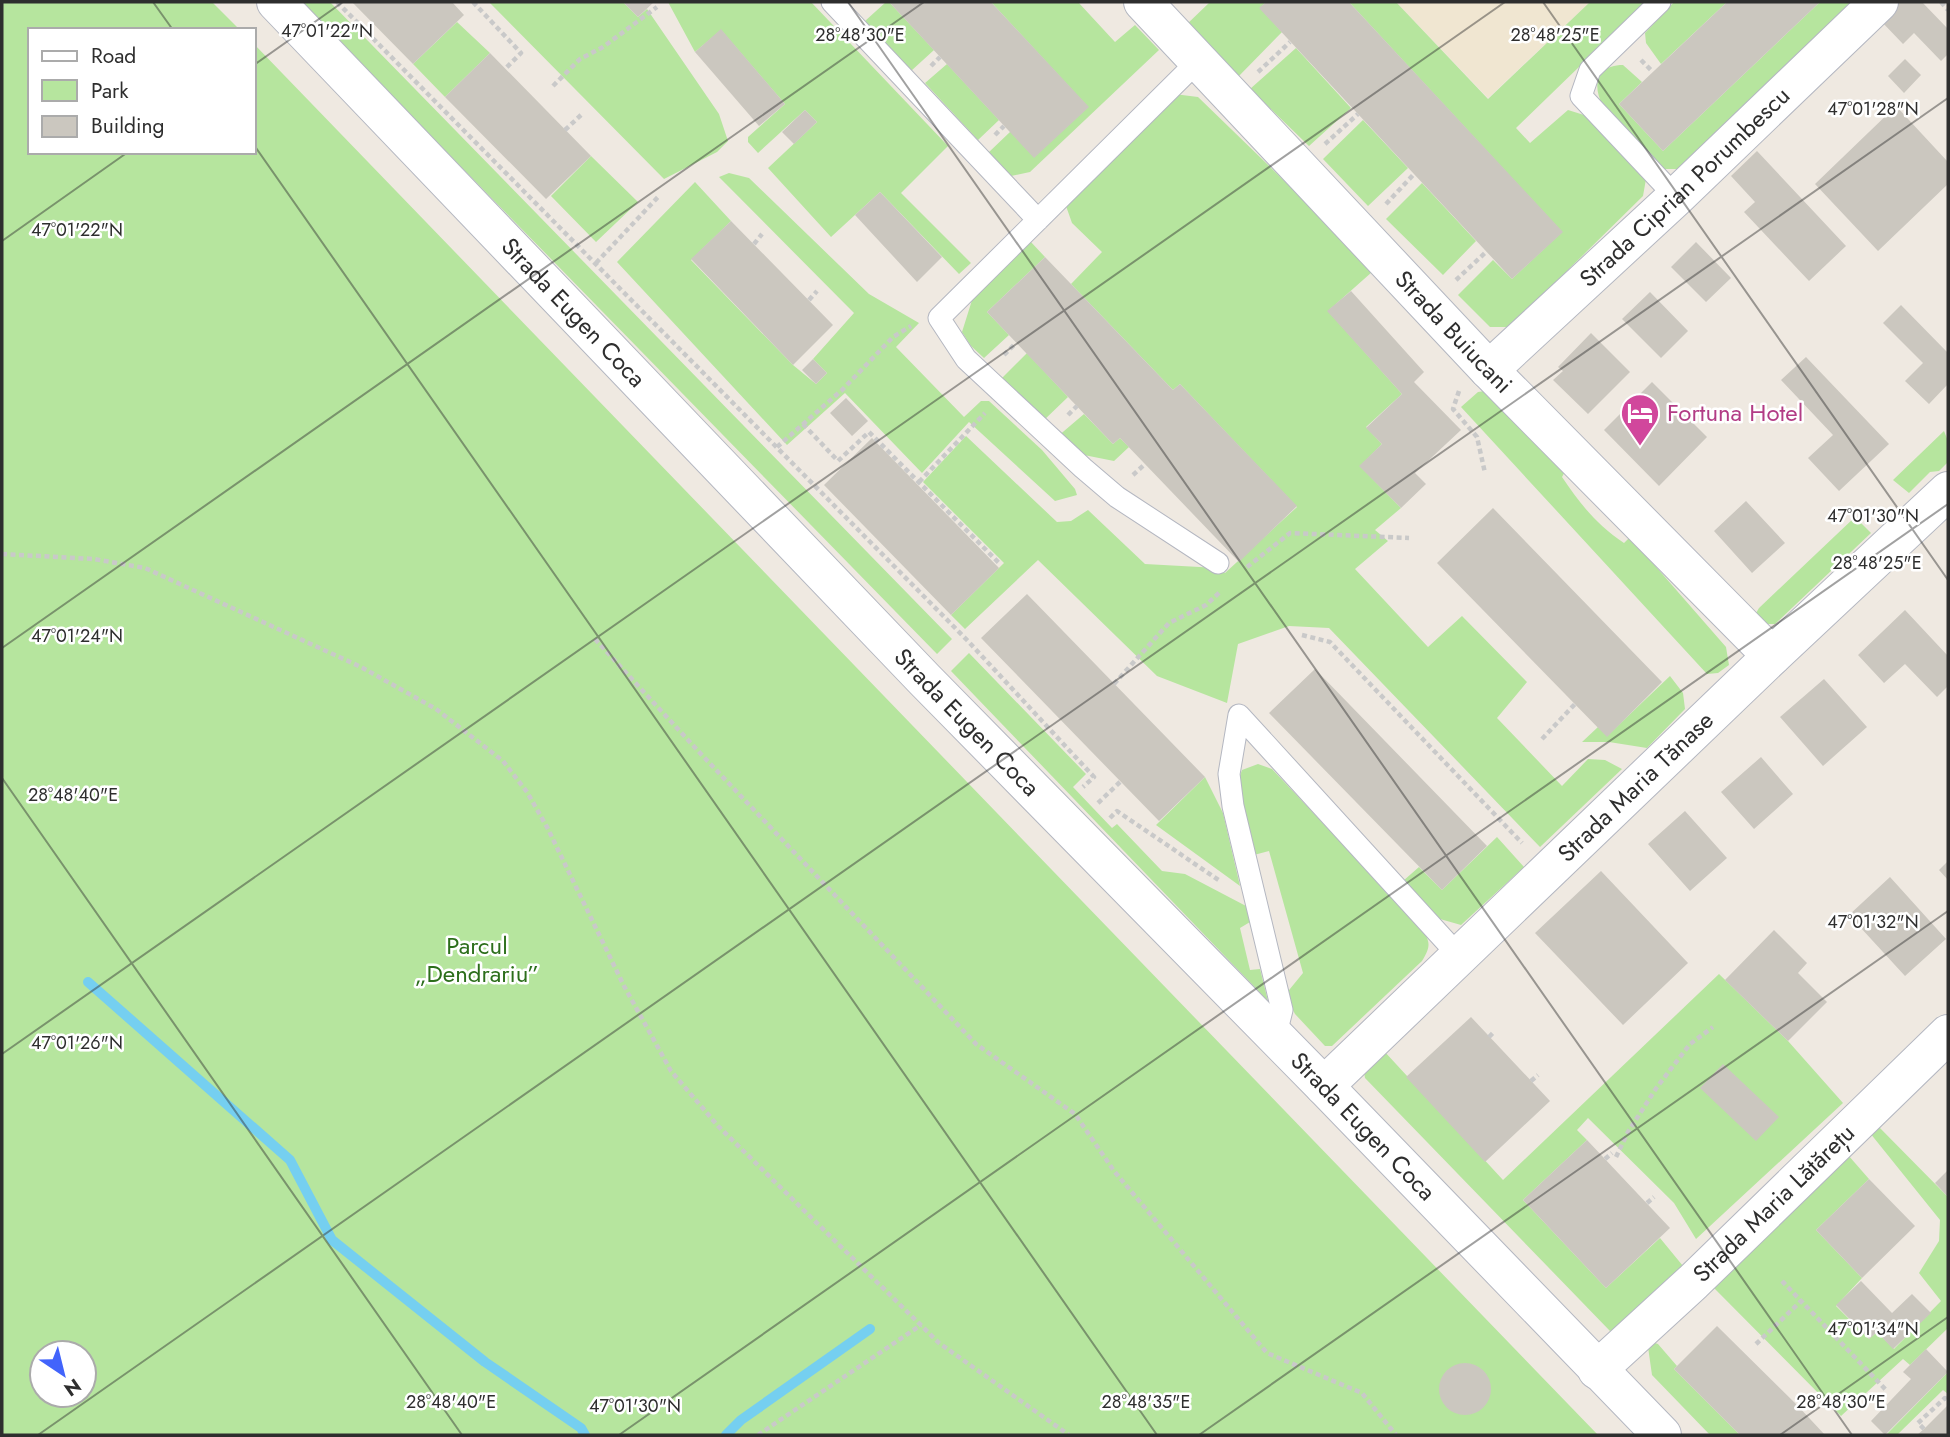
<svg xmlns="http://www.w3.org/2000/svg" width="1950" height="1437" font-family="Jost,sans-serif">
  <rect width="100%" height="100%" fill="#efe9e1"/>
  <path fill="#f0e6d1" d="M1396,2h194l-102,96z"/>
  <path fill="#b6e59e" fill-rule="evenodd" d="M2,2h210l28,28h-210v122h224v-108l1344,1391h-1596zM42,1353h42v42h-42z
    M300,2h30l622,637 -15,15z
    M489,2h134l15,15 9,-8 72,105 9,27 -11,11 -53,27z
    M668,2h143l137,144 -47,47 70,70 -12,11 -79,-82 -49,45 -63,-69 49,-46 -12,-12 -47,43 -10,-11v-5l37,-33 -64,-74 -26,22z
    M886,2h3l45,48 -23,21 -46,-50z
    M991,2h87l37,40 20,-17 24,25 -129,122 -19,4 -23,-23 22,-21 78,-25z
    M1210,2h56l-6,6 22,24 -45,46 -52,-52z
    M1349,2h47l92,97 102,-97h56l-130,126 14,15 38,-33 16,5 62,64 -3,17 -133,131h-20l-32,-32 35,-35 19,19 50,-47z
    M1674,2h53l-66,62 -15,-21 -1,-10z
    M1820,2h32l-175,167h-13l-61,-63c-11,-20 -7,-41 20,-41l19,17 -23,22 44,47z
    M457,22l33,31 -45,44 -32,-33z
    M1296,48l55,60 -42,38 -59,-57z
    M947,64l52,56 -21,20 -53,-57z
    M1174,94l24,3 239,232 -65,-57 -44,39 74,83 -36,33 16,17 -22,22 41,42 -26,22 13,11 -33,28 73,78 34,-31 65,66 -30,36 65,68 26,-27 17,1 17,9 -82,78 -211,-219 -40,-2 -51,18 -11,59 -70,-27 -119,-116 -73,69 -14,-14 53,-52 -81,-81 43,-46 91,86 14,-1 17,-11 57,54 73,4 7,5 72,-66 -117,-123 -7,6 -102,-106 31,-32 -30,-29 -6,-17z
    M1363,120l45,48 -40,38 -45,-47z
    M591,156l47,46 -42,40 -45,-46z
    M729,173l20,5 120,116 50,29 -23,24 68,70 17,-16h8l53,49 33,39 2,6 -22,6 -86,-79 -47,51 -77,-80 -58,52 -170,-183 78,-80 36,39 -40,39 102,105 23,19 11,-11 -14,-14 41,-46 -135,-136z
    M1422,183l54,58 -33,34 -57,-56z
    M1030,241l15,16 -58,55 22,23 -25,23 -13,-12 -9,-14 11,-35z
    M1027,353l41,44 -26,25 -41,-43z
    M1498,389l70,77 -6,11c18,27 35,48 62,66l6,-6 96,110 3,18 -11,8 -11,1 -246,-267 17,-15z
    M1084,414l29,30 7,-6 9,9 -15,14 -40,-8 -17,-16z
    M1944,431l4,10v21l-9,9 -9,1 -21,21 -16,-13z
    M1855,517l16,16 -96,91h-11l-12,-4 7,-12z
    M969,653l117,121 -13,13 39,41 5,-4 45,47 23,3 61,32 4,16 -10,6 10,42 10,-1 8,32 -317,-330z
    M1670,676l13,17 2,16 -38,39 -38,-6h-27l16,-15 9,9z
    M1258,764l14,5 146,155c11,15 15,20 4,37l-90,85h-7l-30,-32 -10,-19 18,-22 -34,-122 -19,5 -14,-69 6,-17z
    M1205,777l18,36 17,73 -84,-61z
    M1497,837l27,30 -63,58 -21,-6 -37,-38 16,-14 23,23z
    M1719,974l69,67 55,62 -147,136 -22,-36 -86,-85 -11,12 10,10 -64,60 83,88 54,-50 23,28 -63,61 -10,4 -245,-253 -1,-6 20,-21 119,129z
    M1878,1126l70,71v131l-38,37 -7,-6 -62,57 -127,-128 134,-133 21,24 -53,51 46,48 -26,28 33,33 8,-7 17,17 47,-48 -22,-28 20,-32 1,-21 -70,-87z
    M1652,1342l6,2 19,22 -3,3 66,66h-30l-58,-60 -4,-28z
    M1948,1372v22l-5,-4 -46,45h-11z"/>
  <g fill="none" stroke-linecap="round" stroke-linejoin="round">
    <path stroke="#75cff0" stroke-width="10" d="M88,982l202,178 42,80 153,122 96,66 4,7
      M726,1435l15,-15 129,-91"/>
  </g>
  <path fill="#cbc7bf" d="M352,2h100l12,13 -51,49z
    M623,2h31l-16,15z
    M889,2h102l98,105 -55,51z
    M1266,2h83l214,230 -51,47 -253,-271z
    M1727,2h93l-157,149 -44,-47z
    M1899,2h23l26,27v25l-7,7 -27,-28 -11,11 -23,-24z
    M721,29l64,75 -26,22 -64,-74z
    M490,53l101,103 -45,43 -101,-102z
    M1905,59l16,16 -17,18 -16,-17z
    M1896,106l52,56v22l-70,67 -63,-67z
    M805,110l12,12 -23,22 -12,-12z
    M1757,151l89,95 -37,35 -65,-69 11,-10 -24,-26z
    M880,192l62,65 -25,25 -62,-67z
    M731,221l102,104 -40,40 -102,-106z
    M1696,242l35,36 -25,24 -35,-35z
    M1045,257l128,133 7,-6 117,122 -58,56 -119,-124 -7,6 -126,-132z
    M1351,291l73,81 -10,10 47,48 -46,43 11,11 -25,24 -42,-42 23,-22 -16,-16 36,-34 -75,-83z
    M1650,292l38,39 -27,27 -39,-39z
    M1901,305l47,48v31l-19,20 -24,-23 18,-18 -40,-40z
    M1591,333l39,39 -42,42 -35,-34 10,-9 -5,-4z
    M1806,357l83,87 -50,47 -31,-33 25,-23 -52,-55z
    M813,359l14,14 -11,11 -14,-14z
    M1652,382l55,55 -48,49 -55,-56z
    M846,398l22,23 -16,15 -22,-23z
    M872,438l127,130 -48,47 -127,-130z
    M1746,501l39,42 -33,30 -38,-42z
    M1493,508l169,174 -55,55 -170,-174z
    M1027,594l178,183 -46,44 -178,-183z
    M1905,610l43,46v30l-11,11 -32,-33 -21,19 -26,-28z
    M1315,669l172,177 -45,44 -173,-177z
    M1824,679l43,48 -44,39 -43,-49z
    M1761,757l32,37 -39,35 -33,-37z
    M1685,811l42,47 -37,33 -42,-47z
    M1948,861v19l-9,-10z
    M1601,871l87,92 -65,62 -88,-92z
    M1890,877l56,62 -41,37 -56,-61z
    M1774,930l33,33 -9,10 29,29 -39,39 -63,-61z
    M1471,1017l79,84 -65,61 -79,-85z
    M1723,1064l56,53 -23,24 -56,-53z
    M1587,1140l83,88 -64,60 -83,-88z
    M1948,1170v27l-13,-14z
    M1869,1179l46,47 -53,52 -46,-48z
    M1861,1281l31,32 20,-19 19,19 -38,36 -16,-17 -8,7 -33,-34z
    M1717,1326l80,79 28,30h-85l-66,-66z
    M1926,1349l22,23 -63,63 -14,-14 40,-42 -8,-7z
    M1439 1389a26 26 0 1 1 52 0a26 26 0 1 1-52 0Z
    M1948,1405v30h-31l7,-6z"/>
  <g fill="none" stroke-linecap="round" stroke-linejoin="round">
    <g stroke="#b4b7c1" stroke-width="23">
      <path id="service" d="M832,2l206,218
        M1660,2l-70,68 -9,26 95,101
        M1198,61l-259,257 27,41 117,109 34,29 101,66
        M1275,1038l7,-28 -49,-204 -4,-32 10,-59 221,242"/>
    </g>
    <g stroke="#b4b7c1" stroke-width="40">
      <g id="minor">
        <path id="s1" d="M1143,2l346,368 283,286"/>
        <path id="s2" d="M1489,370l187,-173 203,-195"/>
        <path id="s3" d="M1324,1086l448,-430 176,-165"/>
        <path id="s4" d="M1597,1370l96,-88 255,-248"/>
      </g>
    </g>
    <g stroke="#b4b7c1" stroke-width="40">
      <g id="tertiary">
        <path id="s5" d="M276,2l648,677 400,407 338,349"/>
      </g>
    </g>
    <path stroke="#c9c9c9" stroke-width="4.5" stroke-dasharray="5 3.5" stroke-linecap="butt" d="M337,2l630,638 127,137 -11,10
      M473,2l48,51 -16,16
      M1941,2l7,8
      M1641,60l12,12
      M931,66l9,-9
      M1258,72l32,-30
      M553,86l27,-27 23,-12 54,-40
      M565,130l16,-15
      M995,135l9,-9
      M1325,144l33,-30
      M1386,204l28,-30
      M754,244l8,-10
      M596,263l62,-66
      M1456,280l30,-28
      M809,300l8,-9
      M1004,355l12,-12
      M1459,391l-6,18 24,28 8,36
      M1068,415l9,-9
      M803,424l35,37 31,-29 131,132
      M777,447l65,-57 51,-53 18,-11
      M1133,475l12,-11
      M919,482l66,-69
      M2,554l92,5 51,9 216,99 75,42 67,52 24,31 20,35 77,159 47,85 47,55 221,217 130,92
      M1247,567l43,-34 119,5
      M1302,635l28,7 192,201
      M595,639l105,114 276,291 99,70 39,57 153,182 95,40 34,42
      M1114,684l55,-61 37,-18 14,-13
      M1542,739l33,-35
      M1098,803l22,-21
      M1110,818l7,-7 103,70
      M1489,1037l6,-6
      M1531,1081l7,-6
      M1616,1157l12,-25 29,-45 33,-43 23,-17
      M1605,1159l7,-6
      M1647,1203l7,-6
      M1782,1281l104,109
      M1756,1344l45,-43
      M1924,1429l-6,-6 27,-25 3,2
      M758,1435l163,-110"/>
    <use href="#service" stroke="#fff" stroke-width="21"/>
    <use href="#minor" stroke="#fff" stroke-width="38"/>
    <use href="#tertiary" stroke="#fff" stroke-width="38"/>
  </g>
  <path fill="none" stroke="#2e2e2e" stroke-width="2" stroke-opacity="0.45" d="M153,2l20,28M848,2l1004,1433M1543,2l405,578M254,65l89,-63M254,145l903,1290M2,241l126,-89M2,648l922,-646M2,778l460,657M2,1054l1503,-1052M38,1435l1910,-1337M619,1435l1329,-931M1199,1435l749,-524M1780,1435l168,-118"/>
  <defs>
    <g id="hotel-pin" transform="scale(2.0125)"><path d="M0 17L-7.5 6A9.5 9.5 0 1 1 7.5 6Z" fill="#d1479c" stroke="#fff"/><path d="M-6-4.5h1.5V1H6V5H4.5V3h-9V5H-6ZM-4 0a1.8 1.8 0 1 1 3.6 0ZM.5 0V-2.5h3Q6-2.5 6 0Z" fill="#fff"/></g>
  </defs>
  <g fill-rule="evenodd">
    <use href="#hotel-pin" x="1640" y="413"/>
  </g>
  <g text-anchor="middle" stroke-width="5" stroke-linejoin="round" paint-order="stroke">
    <g font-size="24" fill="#2e2e2e" stroke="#fff">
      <text dy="8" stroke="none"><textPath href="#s2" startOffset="268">Strada Ciprian Porumbescu</textPath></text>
      <text dy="8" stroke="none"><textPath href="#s5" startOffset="430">Strada Eugen Coca</textPath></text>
      <text dy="8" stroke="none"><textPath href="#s1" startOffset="453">Strada Buiucani</textPath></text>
      <text dy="8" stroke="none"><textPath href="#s5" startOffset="998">Strada Eugen Coca</textPath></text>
      <text dy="8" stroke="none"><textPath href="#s3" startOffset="432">Strada Maria Tănase</textPath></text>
      <text dy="8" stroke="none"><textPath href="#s5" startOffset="1564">Strada Eugen Coca</textPath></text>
      <text dy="8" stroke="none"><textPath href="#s4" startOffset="243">Strada Maria Lătărețu</textPath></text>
    </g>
    <g font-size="24" fill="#b23c85" stroke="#fff" text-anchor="start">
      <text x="1667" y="421">Fortuna Hotel</text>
    </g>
    <g font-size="24" fill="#2c6e1b" stroke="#fff">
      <text x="477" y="954">Parcul<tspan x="477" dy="28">„Dendrariu”</tspan></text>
    </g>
  </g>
  <g font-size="18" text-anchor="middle" fill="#2e2e2e" stroke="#fff" stroke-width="5" stroke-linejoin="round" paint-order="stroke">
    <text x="327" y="37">47°01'22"N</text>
    <text x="860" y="41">28°48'30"E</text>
    <text x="1555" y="41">28°48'25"E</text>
    <text x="1873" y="115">47°01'28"N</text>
    <text x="77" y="236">47°01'22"N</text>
    <text x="1873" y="522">47°01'30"N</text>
    <text x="1877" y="569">28°48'25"E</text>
    <text x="77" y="642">47°01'24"N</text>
    <text x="73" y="801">28°48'40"E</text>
    <text x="1873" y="928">47°01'32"N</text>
    <text x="77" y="1049">47°01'26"N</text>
    <text x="1873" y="1335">47°01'34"N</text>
    <text x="451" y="1408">28°48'40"E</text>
    <text x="1146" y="1408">28°48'35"E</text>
    <text x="1841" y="1408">28°48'30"E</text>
    <text x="635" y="1412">47°01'30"N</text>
  </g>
  <rect width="1950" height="1437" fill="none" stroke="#2e2e2e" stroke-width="7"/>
  <rect x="28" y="28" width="228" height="126" fill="#ffffff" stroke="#ababab" stroke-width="2"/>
  <rect x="42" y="51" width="35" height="10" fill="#ffffff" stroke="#ababab" stroke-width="2"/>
  <text x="91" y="63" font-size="21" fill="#2e2e2e">Road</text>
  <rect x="42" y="80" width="35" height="21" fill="#b6e59e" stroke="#ababab" stroke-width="2"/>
  <text x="91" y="98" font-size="21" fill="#2e2e2e">Park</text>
  <rect x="42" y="116" width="35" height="21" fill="#cbc7bf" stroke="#ababab" stroke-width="2"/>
  <text x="91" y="133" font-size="21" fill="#2e2e2e">Building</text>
  <g transform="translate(63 1374) rotate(145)"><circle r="33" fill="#ffffff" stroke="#ababab" stroke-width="2"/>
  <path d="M0-5L12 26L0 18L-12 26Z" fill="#4264fb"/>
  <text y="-10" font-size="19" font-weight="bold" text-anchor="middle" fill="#2e2e2e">N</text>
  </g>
</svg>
